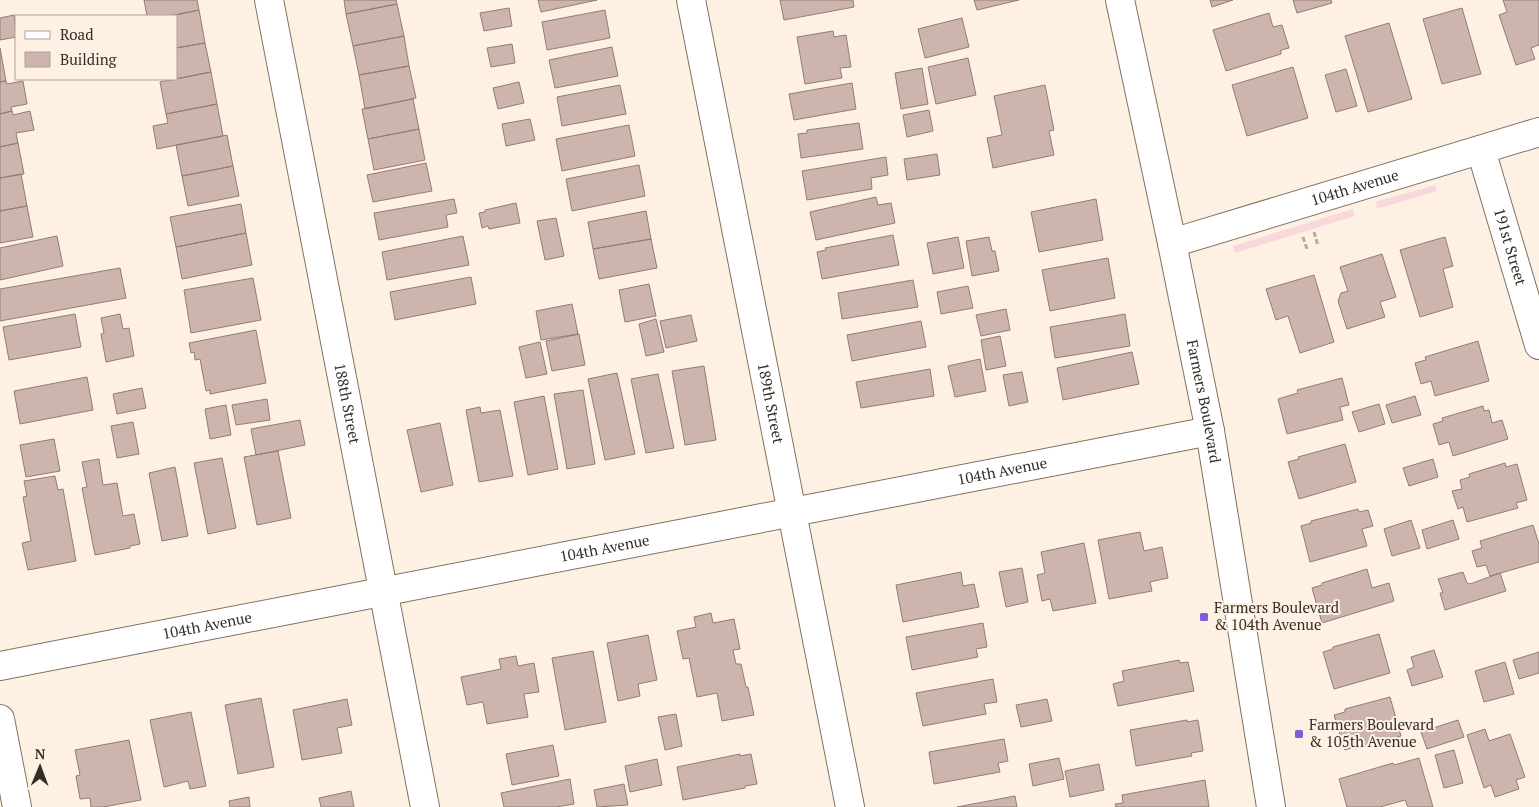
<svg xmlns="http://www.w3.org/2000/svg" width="1539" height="807" font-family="'PT Serif',serif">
  <rect width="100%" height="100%" fill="#fef1e3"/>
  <path fill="#f9d8db" d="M1435,185l2,6 -60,18 -2,-7z
    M1353,209l2,7 -120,37 -2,-7z"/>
  <path fill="#cdb5ad" stroke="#927c74" d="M144,0h53l2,10 -29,6h-23z
    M344,0h52l1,4 -51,10z
    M538,0h59l-56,12z
    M780,0h73l1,7 -70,13z
    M974,0h45l-42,10z
    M1210,0h23l-21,7z
    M1293,0h38l1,3 -35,10z
    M1503,0h36v45l-8,3 4,11 -19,6 -17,-50 8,-3z
    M397,4l7,32 -51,10 -7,-32z
    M509,8l3,18 -28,5 -4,-18z
    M1462,8l19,66 -39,10 -19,-65z
    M199,10l6,33 -29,5v-32h-6z
    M605,10l5,28 -63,12 -5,-28z
    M1269,13l4,14 9,-2 7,23 -8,2v4l-55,17 -13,-41z
    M14,15l2,22 -16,3v-22z
    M962,18l7,29 -44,11 -7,-29z
    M1389,23l23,76 -44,13 -23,-76z
    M833,31l1,6 12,-2 5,32 -11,1 2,10 -37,6 -8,-47z
    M404,36l5,30 -50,9 -6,-29z
    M205,43l6,29 -35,7v-31z
    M512,44l3,19 -24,4 -4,-19z
    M612,47l6,29 -63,12 -6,-28z
    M0,48l6,33 -6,1z
    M968,58l8,37 -40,9 -8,-37z
    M409,66l7,32 -51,11 -6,-34z
    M1293,67l15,51 -61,18 -15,-51z
    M922,68l6,36 -27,5 -6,-36z
    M1346,69l11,37 -21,6 -11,-37z
    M211,72l6,32 -51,10 -6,-32z
    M6,81l1,3 16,-3 4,23 -16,3 1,4 -12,3v-32z
    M519,82l5,21 -26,6 -5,-21z
    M852,83l4,26 -62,11 -5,-26z
    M620,85l6,29 -64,12 -5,-29z
    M1045,85l9,45 -5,1 5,24 -61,13 -6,-30 15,-3 -8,-39z
    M413,99l6,30 -51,10 -6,-30z
    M217,104l6,32 -66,13 -4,-23 15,-3 -2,-9z
    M929,110l4,21 -26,6 -4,-22z
    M12,111l1,4 17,-4 4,19 -18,3 2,10 -18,4v-33z
    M530,119l5,21 -29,6 -4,-22z
    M859,123l4,26 -62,9 -3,-24 9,-1v-3z
    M629,125l6,31 -73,15 -6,-32z
    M419,129l6,31 -51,10 -6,-31z
    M227,135l6,31 -51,10 -6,-31z
    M18,143l6,31 -24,4v-31z
    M937,154l3,21 -33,5 -3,-21z
    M886,157l2,18 -17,3 1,11 -65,11 -5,-29z
    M426,163l6,28 -59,11 -6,-27z
    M639,165l6,31 -73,15 -6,-32z
    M233,166l6,30 -51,10 -6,-30z
    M21,174l6,32 -27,5v-33z
    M876,197l2,8 13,-2 4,20 -79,17 -6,-28z
    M454,199l3,14 -11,2 2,12 -69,13 -5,-27z
    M1096,199l7,41 -64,12 -8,-40z
    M516,203l4,20 -31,6 -1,-3 -6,2 -3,-15 6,-1v-2z
    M241,204l5,29 -70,14 -6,-30z
    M27,206l6,31 -33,6v-32z
    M646,211l5,28 -58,10 -5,-27z
    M556,218l8,38 -19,4 -8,-39z
    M246,233l6,32 -70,14 -6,-32z
    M893,235l6,30 -77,14 -5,-27 9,-2 -1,-2z
    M57,236l6,30 -63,14v-32z
    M463,236l6,29 -82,15 -5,-28z
    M958,237l6,31 -31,6 -6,-31z
    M989,237l3,14h3l4,20 -27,5 -6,-35z
    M1445,237l8,29 -10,3 10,38 -33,10 -20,-67z
    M651,239l6,29 -58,11 -6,-30z
    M1382,254l14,43 -16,5 5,15 -38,12 -9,-28 3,-8 7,-2 -8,-24z
    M1108,258l7,40 -65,13 -8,-41z
    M120,268l6,30 -126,23v-32z
    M1314,275l20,67 -34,11 -12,-37 -12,4 -10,-31z
    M471,277l5,27 -81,16 -5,-28z
    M253,278l8,42 -70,13 -7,-43z
    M913,280l5,27 -76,12 -4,-26z
    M649,284l7,32 -31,6 -6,-32z
    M968,286l5,22 -32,6 -4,-22z
    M572,304l6,30 -37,6 -5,-29z
    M1006,309l4,21 -29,6 -5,-21z
    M75,314l6,33 -72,13 -6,-33z
    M120,314l3,15 6,-1 5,28 -28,6 -5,-28 3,-1 -3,-15z
    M1125,314l5,32 -75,12 -5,-31z
    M691,315l6,26 -31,7 -6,-27z
    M656,319l8,33 -18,4 -7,-32z
    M921,321l5,26 -74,14 -5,-26z
    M256,330l10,53 -56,11v-4l-4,1 -6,-32 -5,1 -1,-8 -3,1 -2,-10z
    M579,334l6,31 -33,6 -6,-30z
    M1000,336l6,30 -20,4 -5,-30z
    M1478,341l11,40 -54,15 -4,-15 -10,3 -6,-21 11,-3 -1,-3z
    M540,342l7,32 -21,4 -7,-31z
    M1132,352l7,32 -76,16 -6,-32z
    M980,359l6,32 -31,6 -7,-31z
    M704,366l12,74 -31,5 -13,-74z
    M930,369l4,27 -73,12 -5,-26z
    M1022,372l6,30 -19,4 -6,-31z
    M617,373l18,81 -30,6 -17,-81z
    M658,374l16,74 -28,5 -15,-74z
    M87,377l6,33 -73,14 -6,-33z
    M1342,378l7,27 -9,2 3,13 -56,14 -9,-35 20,-6 -1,-3z
    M142,388l4,20 -29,6 -4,-20z
    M583,390l12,74 -28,5 -13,-75z
    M544,396l14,73 -30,6 -14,-73z
    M1415,396l6,19 -29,8 -6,-18z
    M267,399l3,21 -34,5 -4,-20z
    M1379,404l6,20 -26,8 -7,-20z
    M226,405l5,30 -21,4 -5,-30z
    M1483,406l1,5 5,-1 3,13 10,-3 6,19 -55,17 -4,-14 -10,3 -6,-21 10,-3 -1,-3z
    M480,407l1,6 19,-3 13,66 -34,6 -13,-72z
    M300,420l5,25 -49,10 -5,-26z
    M133,422l6,32 -22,4 -6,-32z
    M440,423l13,62 -32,7 -14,-62z
    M54,439l6,32 -34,6 -6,-32z
    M1345,444l11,38 -57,17 -11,-37 11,-3 -1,-2z
    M278,451l13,67 -34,7 -13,-68z
    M222,458l14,70 -28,6 -14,-71z
    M99,459l4,26 14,-2 6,33 11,-2 6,30 -10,2v2l-35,7 -13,-67 5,-1 -5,-25z
    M1433,459l5,18 -29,9 -6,-18z
    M1505,463l1,4 11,-3 10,36 -11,3 2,5 -51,14 -4,-15 -5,2 -6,-18 10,-2 -2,-9 10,-3 -1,-3z
    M175,467l13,69 -26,5 -13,-68z
    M55,476l3,14 5,-1 13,72 -48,9 -6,-27 9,-2 -8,-44 4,-1 -3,-15z
    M1358,509l1,3 9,-2 5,16 -11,3 5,17 -57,16 -9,-36 10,-3v-2z
    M1411,520l9,28 -28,8 -8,-27z
    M1453,520l6,19 -32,10 -5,-19z
    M1533,525l6,19v18l-49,14 -4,-11 -9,2 -5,-16 10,-3 -2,-7z
    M1140,532l4,19 18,-4 6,31 -18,4 2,9 -43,8 -11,-59z
    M1084,543l12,60 -43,8 -3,-12 -8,2 -5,-26 8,-2 -4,-21z
    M1022,568l6,34 -22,5 -7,-35z
    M1367,569l5,19 17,-5 5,18 -72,22 -10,-35 10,-3v-2z
    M961,572l2,14 11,-2 5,23 -76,15 -7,-37z
    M1463,572l4,11 3,1 30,-11 6,18 -61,19 -5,-17h3l-5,-14z
    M711,613l2,10 21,-4 6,30 -7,1 3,14h5l5,23h2l6,28 -32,6 -5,-28 -20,4 -8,-39 -6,1 -6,-28 19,-4 -2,-10z
    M983,623l4,24 -11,2 2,8 -66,13 -6,-33z
    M1379,634l11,39 -56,16 -11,-37 10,-3v-2z
    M648,635l9,45 -19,4 2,12 -22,5 -11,-58z
    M1434,650l9,27 -31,9 -5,-16 7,-3 -3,-10z
    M593,651l13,71 -41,8 -13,-72z
    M1539,652v21l-20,6 -6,-19z
    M516,656l2,10 16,-3 5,29 -15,2 4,23 -41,7 -4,-22 -16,3 -6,-28 40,-8 -2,-10z
    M1179,660l1,3 8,-1 6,29 -76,15 -5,-22 11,-3 -2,-10z
    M1505,662l9,32 -30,8 -9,-31z
    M993,679l4,23 -13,2 2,10 -63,12 -7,-33z
    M1390,697l11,39 -46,13v-2l-10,3 -11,-35 11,-3v-3z
    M261,698l13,69 -36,7 -13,-69z
    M347,699l5,26 -15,3 5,25 -40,7 -9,-50z
    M1047,699l5,22 -31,6 -5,-22z
    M191,712l15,74 -16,3 -2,-8 -24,6 -14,-67z
    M676,714l6,32 -17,4 -7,-33z
    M1187,720v2l11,-2 5,31 -12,2 1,3 -56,10 -6,-36z
    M1458,720l6,17 -37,12 -6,-17z
    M1485,729l4,12 21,-7 15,43 -9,3 3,9 -24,8 -4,-12 -7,3 -17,-53z
    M1004,739l4,22 -10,2 2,9 -66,12 -5,-32z
    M129,740l12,60 -38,7h-12l-1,-9 -10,1 -4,-23 4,-1 -5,-25z
    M553,745l6,31 -47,9 -6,-31z
    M1454,750l9,33 -19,5 -9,-33z
    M740,754v2l11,-2 6,30 -12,2v2l-62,12 -6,-33z
    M1059,758l5,21 -31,7 -4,-22z
    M1419,758l14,49h-25l-3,-7 -25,7h-33l-8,-28 54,-16 1,2z
    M657,759l5,26 -32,7 -5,-26z
    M1099,764l5,26 -34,7 -5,-26z
    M570,779l4,25 -18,3h-52l-3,-14z
    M1205,780l4,27h-93l-1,-3 8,-1 -1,-8z
    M624,784l4,21 -31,2 -3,-17z
    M351,791l3,16h-33l-2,-9z
    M1015,796l2,11h-60z
    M249,797l1,10h-20l-1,-6z"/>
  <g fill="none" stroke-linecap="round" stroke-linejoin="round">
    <g stroke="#807162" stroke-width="30">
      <g id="minor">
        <path id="s1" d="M269,0l156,807"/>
        <path id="s2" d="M691,0l159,807"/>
        <path id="s3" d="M1120,0l52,243 38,188 61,376"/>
        <path id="s4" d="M1481,150l58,195"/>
        <path id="s5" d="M1172,243l367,-111"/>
        <path id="s6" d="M0,666l1210,-235"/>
        <path d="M0,719l17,88"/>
      </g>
    </g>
    <path stroke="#b6aba0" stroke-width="3" stroke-dasharray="5 2.5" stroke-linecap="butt" d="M1314,232l4,14
      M1303,237l4,12"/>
    <use href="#minor" stroke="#fff" stroke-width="28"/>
  </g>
  <g fill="#7c5fd9" stroke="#fef1e3" stroke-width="2">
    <rect x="1199" y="612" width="10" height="10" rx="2.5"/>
    <rect x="1294" y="729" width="10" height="10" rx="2.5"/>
  </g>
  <g text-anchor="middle" stroke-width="4" stroke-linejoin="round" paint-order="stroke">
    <g font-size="15" fill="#332d27" stroke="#fef1e3">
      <text dy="5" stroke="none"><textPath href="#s5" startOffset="191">104th Avenue</textPath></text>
      <text dy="5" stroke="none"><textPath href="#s4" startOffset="101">191st Street</textPath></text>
      <text dy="5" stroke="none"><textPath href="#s3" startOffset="410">Farmers Boulevard</textPath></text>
      <text dy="5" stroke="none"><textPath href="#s2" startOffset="411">189th Street</textPath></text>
      <text dy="5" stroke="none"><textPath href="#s1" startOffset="411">188th Street</textPath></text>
      <text dy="5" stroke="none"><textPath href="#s6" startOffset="1021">104th Avenue</textPath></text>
      <text dy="5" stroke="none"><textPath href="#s6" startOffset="616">104th Avenue</textPath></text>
      <text dy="5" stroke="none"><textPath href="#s6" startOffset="211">104th Avenue</textPath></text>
    </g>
    <g font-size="15" fill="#332d27" stroke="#fef1e3" text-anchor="start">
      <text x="1214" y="613">Farmers Boulevard<tspan x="1214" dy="17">&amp; 104th Avenue</tspan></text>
      <text x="1309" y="730">Farmers Boulevard<tspan x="1309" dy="17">&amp; 105th Avenue</tspan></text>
    </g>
  </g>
  <rect x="15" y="15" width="162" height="65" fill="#fef1e3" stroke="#ada398"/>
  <rect x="25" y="31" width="25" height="8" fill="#ffffff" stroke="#ada398"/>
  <text x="60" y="40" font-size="15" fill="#332d27">Road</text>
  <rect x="25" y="52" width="25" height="15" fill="#cdb5ad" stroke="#ada398"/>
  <text x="60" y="65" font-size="15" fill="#332d27">Building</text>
  <g transform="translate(40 767) rotate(1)" stroke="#fef1e3" stroke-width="4" paint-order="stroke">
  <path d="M0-4L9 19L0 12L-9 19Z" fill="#332d27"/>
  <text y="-8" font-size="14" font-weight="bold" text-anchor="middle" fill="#332d27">N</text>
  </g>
</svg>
